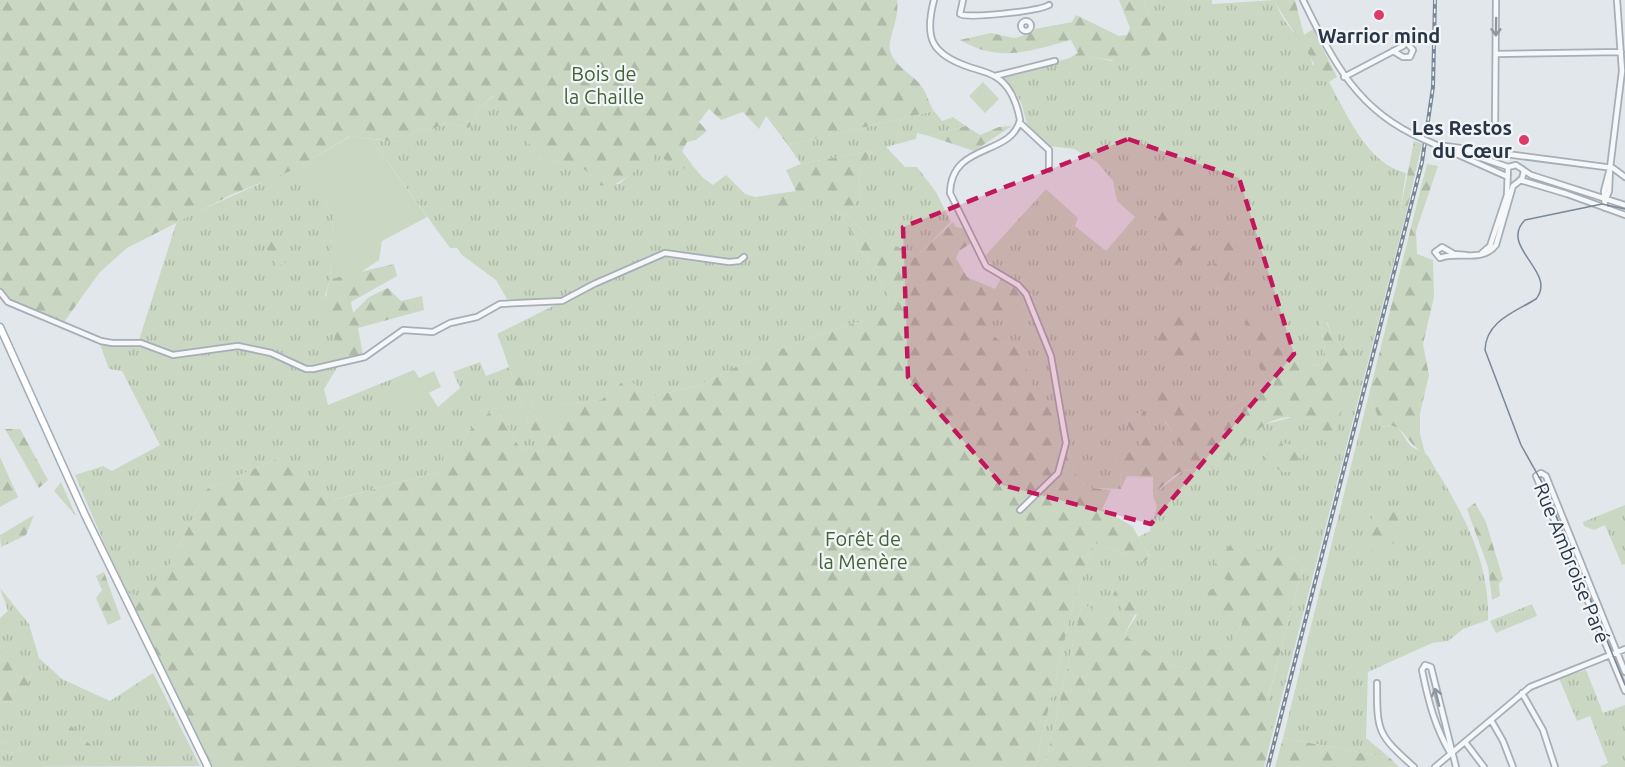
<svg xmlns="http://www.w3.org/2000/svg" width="1625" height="767" font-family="Ubuntu,sans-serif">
  <defs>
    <pattern id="grass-tufts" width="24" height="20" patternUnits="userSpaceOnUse" patternTransform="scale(1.5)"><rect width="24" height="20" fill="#cad7c2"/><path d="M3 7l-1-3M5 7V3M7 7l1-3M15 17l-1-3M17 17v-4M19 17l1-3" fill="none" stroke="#aeb9a8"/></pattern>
    <pattern id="forest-firs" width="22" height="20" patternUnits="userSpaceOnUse" patternTransform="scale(1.5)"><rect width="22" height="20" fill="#cad7c2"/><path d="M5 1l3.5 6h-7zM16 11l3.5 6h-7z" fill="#aeb9a8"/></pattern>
  </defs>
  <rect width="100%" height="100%" fill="#e2e7ec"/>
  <path fill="url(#grass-tufts)" fill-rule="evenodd" d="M1144,0h68v4l62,-4c4,8 8,18 14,25 15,19 26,28 26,54l15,3c18,32 38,82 77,91l-6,39 6,2 -134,521 -4,-36 35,-134 -13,-8 -18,-3 -42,27 12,41 -16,33 -38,14 -25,-7 -39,-27 13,-20 -13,-6 -17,10 -25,-16 -37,164h-10l39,-167 21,-57 27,11 9,-3 12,12 7,-7 -12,-19 12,-6 7,-24 -4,-12 30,-24 28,-3 19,-12 29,-30 37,-10 16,3 21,26 -1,-110 -5,-13 -7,-2 7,43 -19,3 -60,-20 20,38 -15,13 -21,7 -32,23 -29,-34 -6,29 16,22 -12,7 -19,-26 -6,-15 -19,11 23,33 -2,6 -34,-9 8,15 1,23 -29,-1 -14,-8 -23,-77 -18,-5 -19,-52 -19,-6 -10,-8 1,-12 27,-7 15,-18c-13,-14 -39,-24 -47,-39l61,-67 32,29 -3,8 31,25 29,-34 -18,-16 -4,-20 -16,-19 -23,-13 -25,-3 -22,-22 -6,-22 -8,-13 -12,-12 69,-19 5,11 17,-12 20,4 40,-35zM1159,203l52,64 15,-12 -5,36 -26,-35 -23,9z
    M495,95l47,66c25,0 39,1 57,22l20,1 38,-32 20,17 16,-3 10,12 10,7 13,-10 19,19 10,3 10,11 53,-15 24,24 46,78 2,19 -38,10 -100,35 -55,27 -48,11 -22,-19 -26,22 -44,5 4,14h-24l-27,-70 -8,-2 -5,-13 66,-33 -56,-2 -11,-19 -34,-25 -5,-7h-7l-79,-109 26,3 21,9 -8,-15 9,-9 9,4 18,-8 23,5 11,-21z
    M934,111l8,10 11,-4 13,9 -37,10 -12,-3 -1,6 -30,8 19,20h12l19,25 15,30 -35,35 -14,-10 -22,-1 -35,-31 16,-19 -3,-21 15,-25 -72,14 -13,-19z
    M303,164l30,51 -3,64 -5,16 23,66 -10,5 -14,23 4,16 86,-35 24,37 22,-19 -7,-16 27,-10 6,14 23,-9 27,78 -14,6 -27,-44 -28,26 -7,18 -18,20 -109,29 -56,-41 -70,30 -38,77 -25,33 -19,-7 -50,-117 28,-9 9,5 48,-26 -38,-74 -13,-2 -9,-25 12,2 28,-1 -1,-5 38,-119z
    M1369,394l13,33c19,-6 19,9 30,20 4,3 9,3 13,6 6,5 10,17 15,23 27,44 50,91 48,144l-25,9 -15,12 -16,2 -64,29 -2,66 24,20 -107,-20z
    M1625,505v59l-3,1 -17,-40 -11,5 -10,-4 -1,-4z
    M0,588l29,36 10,34 23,21 48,22 43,-28 47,93 -200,1v-17l15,3 12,-3 -27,-8v-40l16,1 4,-42 -20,-13v-30l8,-7z
    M1532,604l5,12 -41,17 -6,-12z
    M1586,670l17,43 22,-8v62h-26l9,-4 -18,-47 -13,5 -18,-43z"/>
  <path fill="url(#forest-firs)" d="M0,0h897c3,19 -10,40 -7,50 4,18 26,25 34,40 4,7 5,14 10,21l-146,34 -22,-29 -7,13 -16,-17 -22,8 -12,-11 -10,13 8,9 -11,9 -9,2 -5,9 11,15 -16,4 -20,-17 -3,2v9c-22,1 -31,26 -55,21 -13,-22 -34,-24 -57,-24l-48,-66 -14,12 -11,21 -23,-5 -18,8 -9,-4 -9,9 9,15 -5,4 -17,-13 -47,-6 -57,34 -60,24 -106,54 -27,24 -36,50 -64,-25z
    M1119,0h25l8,25 4,-10 9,4 2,26c-22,18 -48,17 -75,12l-17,13 -5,-12 8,-5 -7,-13c-42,11 -71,23 -111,0l31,-7 23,5 18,-5 3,-4 37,-7 4,-7 43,21 8,-1 3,-7z
    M1274,0h21l9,35 9,-6 24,48 -8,5 -15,-2 -5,-11 5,-5c-12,-24 -28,-41 -40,-64z
    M966,126l14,9 19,-8 13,-1 -38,25 -45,-15z
    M1414,141l8,3 -16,70 -6,-2z
    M873,150l-15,25 3,21 -16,19 35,31c16,-3 23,2 36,11l37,-35 3,5 9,2 6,14 -12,8 -3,7 11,19 28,12 7,-12 14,9 10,16 -9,11 -26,7 -2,12 10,8 19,6 19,51 18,6 23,77 14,8 19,2 -9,19 30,17 18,31 -7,6 -12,-12 -9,3 -27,-11 -21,57 -39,167h-822l-88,-175 19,6 25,-32 38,-77 70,-30 57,41 108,-29 2,-20h16l7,-18 28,-26 27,44 14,-6 -34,-98 8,1 27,71h23l-3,-14 44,-5 26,-22 22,19 48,-11 55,-27 100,-35 37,-10 -1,-19 -46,-78 -24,-23 -12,13 -41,1 -10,-11 41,-6 -10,-21 15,-6z
    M1427,164l11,2 -22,65 1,23 16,6 1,37 -11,47 6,31 -9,38v21l5,19c-19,-7 -22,-34 -43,-26l-13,-33z
    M1159,202l52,65 15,-12 -7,-15 15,-2 4,16 -16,38 -27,-35 -23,9 -17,-42z
    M271,233l15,29 -9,5 -15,-27z
    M394,264l3,12 -46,26 2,11 16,-16 19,-9 13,13 21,-5 2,14 -66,18 5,27 -15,6c-17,-31 -29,-47 -18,-82z
    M1182,310l15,9 16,20 -8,14 -13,12 -30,-3c-8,-16 -7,-29 1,-45z
    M1254,317l54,49 19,-3 -7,-44 4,-2 8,18 4,1 12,19 4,15 -19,75 -19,-8 -2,-18c-60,-12 -61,34 -101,49 -9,3 -20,0 -28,3 -11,4 -21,16 -30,24v-18l-26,-1 -6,13 -1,-23 -8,-15 5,-5 28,13 3,-5 -23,-33 19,-11 6,15 19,26 11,-7 -28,-44 1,-12 18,5 29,34 32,-23 21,-7 15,-13 -20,-38 -2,-28z
    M5,429h15l28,51 -9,8z
    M1282,442l20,7 -1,7 -11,16h-8l-18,-14z
    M0,457l18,40 -18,10z
    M61,482l15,34 -22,-25z
    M1475,503l11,19 17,57 -4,5 1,12 -8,4 -4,-33 -21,-58z
    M1379,506h8l10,6 6,21 -5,8 -21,11 -8,-3 -4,-19z
    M34,515l-8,20 -25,12 -1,-12z
    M1231,544l59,13 13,8 -35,133 4,37 -8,32h-219l37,-164 25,16 16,-10 -10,-14 3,-6 7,-1 18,15 -17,32 39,27 25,7 16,-22 22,7 16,-31 -19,-4 -17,-27 23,-11 -11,-5 -3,-12z
    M104,572l17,47 -13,6 -12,-27 6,-8 -6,-14z
    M0,648l20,13 13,36 -17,6 -16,-1z
    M66,721l30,29 -2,3 -25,-21 -6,-9z
    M1283,738l107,20 9,9h-124z
    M0,742l28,8 -13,3 -15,-3z
    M26,756l18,11h-30l1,-6z"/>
  <path fill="#cad7c2" d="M983,82l16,17 -14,14 -16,-17z
    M351,136l20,3 56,78 -45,24 -3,19 -18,12 -31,7 3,-64 -30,-51z
    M434,371l7,16 -43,20 -7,-16z"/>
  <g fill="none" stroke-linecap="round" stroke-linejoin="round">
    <g stroke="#a6aeb7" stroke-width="8">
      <path id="minor" d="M934,0c-10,38 -3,54 35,67 9,3 19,5 27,10 15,9 21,27 24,43 -9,37 -69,22 -70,73l36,73 32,19 8,9 25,62 15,87 -8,30 -38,37
        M963,0l-3,14c6,5 80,-3 89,-9
        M1303,0c30,61 54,111 120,139
        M1021 26a5 5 0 1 1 10 0a5 5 0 1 1-10 0Z
        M1393,51l10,6h7l3,-7 -6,-7
        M1496,54l125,-2
        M995,76l60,-15
        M1344,77l59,-31 10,-12
        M1020,123l29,27v19
        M1495,128l1,-128
        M1432,143l74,33
        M1445,146l168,22 12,9
        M1452,148l56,19
        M1508,167l8,-2 15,10 94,30
        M1520,180l47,14 58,21
        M1606,199l3,-8 1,-22
        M1605,208l-1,-17 6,-23 12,-97 -5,-71
        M1482,253l8,-7 17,-51 1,-28
        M1466,255l-12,-1 -12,-7 -7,5 5,6c16,-7 43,5 56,-13l17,-59 9,-7 2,-8
        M0,292l8,10 93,39 11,2h29l32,12 65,-9 33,7 35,16h7l52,-12 38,-27 30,2 17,-9 27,-6 23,-13 62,-3 32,-17 71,-31 64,9 10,-1 5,-4
        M1625,672l-79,-196 -5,-3 -5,3 89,215
        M1377,683c0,49 0,51 37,84
        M1522,693l21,37 12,37
        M1491,720l12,21 10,26
        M1465,742l19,25
        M1451,754c-16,-26 -23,-54 -29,-84l3,-5 6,2 25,100
        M1435,767l95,-80 95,-38"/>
    </g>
    <g stroke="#a0adb9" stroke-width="9">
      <path id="major" d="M0,327l85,188 123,252"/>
    </g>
    <use href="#minor" stroke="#f5f7f9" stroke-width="4.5"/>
    <use href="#major" stroke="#fff" stroke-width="6"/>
    <path stroke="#798897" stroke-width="1.5" d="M1625,209l-23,-5 -77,16c-27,27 33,52 11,79 -21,13 -50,22 -51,51l36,95 23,41 81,199"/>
    <g stroke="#798897" stroke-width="4">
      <path id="rail" d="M1268,767l154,-605 11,-75 2,-87"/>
    </g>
    <use href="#rail" stroke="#f2f6f9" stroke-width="1.5" stroke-dasharray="4.5" stroke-linecap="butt"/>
    <g stroke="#a6aeb7" stroke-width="8" stroke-linecap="butt">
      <path id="minor-bridge" d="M1423,139l9,4"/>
    </g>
    <use href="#minor-bridge" stroke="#f5f7f9" stroke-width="4.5"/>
  </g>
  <defs><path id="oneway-shaft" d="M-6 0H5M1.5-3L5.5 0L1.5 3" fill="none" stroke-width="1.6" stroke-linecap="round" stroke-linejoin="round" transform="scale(1.5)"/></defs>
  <g stroke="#8e96a0">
    <use href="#oneway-shaft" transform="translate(1496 27) rotate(91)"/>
    <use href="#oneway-shaft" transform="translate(1437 697) rotate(-104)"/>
  </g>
  <path fill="#c2185b" fill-opacity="0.2" stroke="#c2185b" stroke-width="4.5" stroke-dasharray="12 8" stroke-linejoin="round" d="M1128,139l111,39 55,176 -143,170 -149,-39 -94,-108 -5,-150z"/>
  <g fill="#dd3b66" stroke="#f2f6f9" stroke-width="2">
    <circle cx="1379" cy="15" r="6"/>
    <circle cx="1524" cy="140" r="6"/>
  </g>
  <g text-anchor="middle" stroke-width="4.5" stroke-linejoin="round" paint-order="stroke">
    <g font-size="20" font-weight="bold" fill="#283646" stroke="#f2f6f9">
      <text x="1379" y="43">Warrior mind</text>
      <text x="1512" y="135" text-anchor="end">Les Restos<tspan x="1512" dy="23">du Cœur</tspan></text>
    </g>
    <g font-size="20" fill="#426334" stroke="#f2f6f9">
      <text x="604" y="81">Bois de<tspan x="604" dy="23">la Chaille</tspan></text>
      <text x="863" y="546">Forêt de<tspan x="863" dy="23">la Menère</tspan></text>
    </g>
    <g font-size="20" fill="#283646" stroke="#f2f6f9">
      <text transform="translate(1572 563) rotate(68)" y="7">Rue Ambroise Paré</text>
    </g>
  </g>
</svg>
